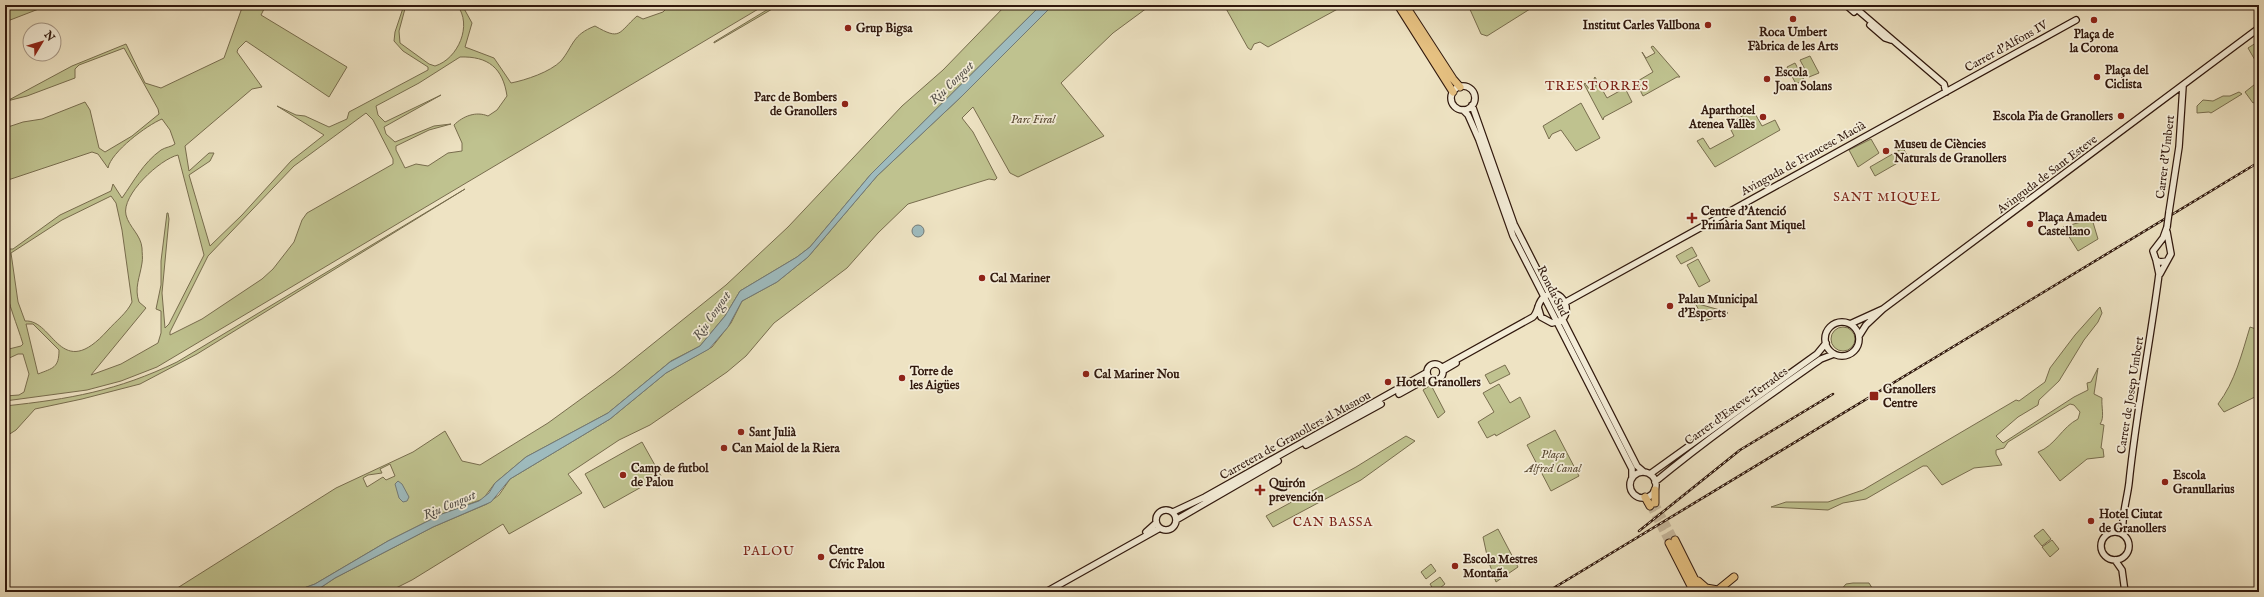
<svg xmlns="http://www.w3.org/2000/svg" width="2264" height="597" font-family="'IM FELL English',serif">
  <rect width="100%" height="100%" fill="#eee3c3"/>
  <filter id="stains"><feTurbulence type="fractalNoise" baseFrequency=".005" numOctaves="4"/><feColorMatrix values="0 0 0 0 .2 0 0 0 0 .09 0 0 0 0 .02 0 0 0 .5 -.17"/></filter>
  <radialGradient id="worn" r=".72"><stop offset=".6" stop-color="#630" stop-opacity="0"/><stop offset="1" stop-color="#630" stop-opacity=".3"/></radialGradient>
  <path fill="#bfc28f" stroke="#786d4e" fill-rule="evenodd" d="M5,5h44l-44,17z
    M243,5l13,2 10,-2 -5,10 86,52 -18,30 -83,-56 -8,8 -1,3 25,35 -10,2 -67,57 4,25 20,-18h5l-4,8 -21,14 21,71 32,-31 49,-54 33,-26 -47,-29 19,9 9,1 24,11 18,-8 2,-7 79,-42v-3l-25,-16 -9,-10 1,-9 9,-27h2l-7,26 1,12 29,21 6,2c23,-7 38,-41 22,-61h5l10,18 -7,24 29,11 17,25c15,-3 39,-11 50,-22 13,-16 11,-26 34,-35 26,15 23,7 42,-10l6,3 20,-7 7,-7h95l-608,362 -36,14 -34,9 -82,11v-5l14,-1 5,-3 5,-18 -6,-20h-5l-13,6v-10l16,-4 2,-2c-6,-20 -15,-40 -18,-60 -2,-15 0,-32 0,-47l4,12h4l47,-34 51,-24 2,-7 9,14c12,-17 21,-35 39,-48 5,-3 10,-3 14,-6l-5,-14 -8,-11c-15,6 -51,33 -54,49l-10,-14 -6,-2 -87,29v-53l18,-6 19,-3 43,-17 5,8 9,38 6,4 27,-16 27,-22 -1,-5 -34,-61 -45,17 -4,4v9l-48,18 -20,5 65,-35 54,-22 19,39 16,5 63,-30zM460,57c28,-1 43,11 47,39l-10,14 -9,6c-12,-5 -25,0 -34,9l8,18v8l-14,2 -20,13 -12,-2 -11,4 -9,-18v-4l33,-16 22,-6 -17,2 -39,16 -9,-8 -2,-7 57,-32 -56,27 -7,-7 -2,-9 43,-23zM366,113l7,7 20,39v5l-86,49 -5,7 -8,22 -21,27 -11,10 -60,40 -32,16v-3l38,-76 86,-90zM178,155l26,100 -35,69 -4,4 -3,-35 7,-74 -1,-6h-1l-6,48v24l-5,24 5,2v22l-3,10 -37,21 -30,11 55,-67 -7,-6c-5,-14 1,-25 3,-39 1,-5 0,-10 0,-15 -1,-13 -13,-21 -16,-33 -5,-20 34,-56 52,-60zM111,196l5,7 6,27 10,72c-5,11 -16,19 -24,28 -48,54 -54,-11 -83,-9l-7,-19 -7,-49 51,-33zM26,324h7l26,26c0,18 -6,18 -21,24z
    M775,5h4l-65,38v-1z
    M1006,5h35l-170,169 -61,73 -13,10 -57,34 -15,25 -25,30 -29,15 -63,52 -82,44 -31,26 -12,16 -41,15 -54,27 -73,43 -22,8h-122l165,-104 77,-36 32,-21 17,30 18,4 68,-42 66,-48 112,-90 62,-58 114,-121 41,-36zM390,464l5,12 -9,4 -3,-3 -16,10 -4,-9 5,-3 14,-2 -2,-4z
    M1053,5h98l-38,28 -52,50 43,53 -86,41 -8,-4 -37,-66 -11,11 11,14 24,46 -2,2 -6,-1 -81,25 -30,29 -31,35 -73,55 -28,33 -19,16 -77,53 -31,15 -51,34 14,19 -73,41 -6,-10 -91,56 -24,12h-74l21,-14 98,-51 54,-23 12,-9 11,-16 100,-60 56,-46 46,-26 19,-24 11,-22 35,-19 31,-25 69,-81 85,-80z
    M1224,5h121l-77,42 -8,-5 -6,2 -3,6 -3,-2z
    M1468,5h60l2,4 -43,27 -6,-2z
    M2259,41v26l-11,-19z
    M1653,46l27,31h-3l-34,19 -7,-14 17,-10 -11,-20 4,6 9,-5 -4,-6z
    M1810,56l9,17 -10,4 -9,-17z
    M1795,63l9,17 -8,4 -9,-17z
    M1595,77l12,21 18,-10 7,14 -28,15 -1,3 -19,-36 1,-1 4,6 8,-4 -3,-7z
    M2259,81v19l-6,3 -8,-11z
    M2239,92l3,2 -31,19 -2,-1 -12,1v-7l6,-6 10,1 10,-5h7z
    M1581,103l19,35 -24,13 -15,-21 -9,4 -3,5 -6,-13z
    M1753,110l9,16 13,-6 5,10 -65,37 -18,-26 6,-3 7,11 24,-13 -6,-12z
    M1871,139l8,14 -21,14 -9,-17z
    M1903,148l5,9 -33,19 -5,-9z
    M465,189l-268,165 -57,30 -58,15 -47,10 -19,21 -11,7v-31c65,-7 112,-15 172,-44z
    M2092,219l6,20 -20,12 -15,-24z
    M1692,247l5,9 -16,8 -5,-8z
    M1698,259l12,22 -11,6 -12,-22z
    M1695,303l32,9 1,1c-7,6 -15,4 -23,8z
    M2100,307l2,6 -4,9 -14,18 -25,41 -20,19 -1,5 -20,12 -22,19 7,7 71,-46 14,-7 -1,-7 4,-1 7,-14 -4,26 8,4c-1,8 3,20 -2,26l4,1 -3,23 2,1 1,8 -17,2 -27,22 -22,-29c17,-6 24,-25 40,-33l2,-7 -6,-7 -4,-1 -62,38 -4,6 -8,2v4l6,11 -28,3 -32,17 -15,-19h-4l-57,33 -23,4 -15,7 -57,-3 15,-5h42l35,-12 153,-90 3,1 26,-19 5,-14 25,-33z
    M1831 339a12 12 0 1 1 24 0a12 12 0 1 1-24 0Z
    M2250,327l9,3v65l-35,17 -6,-8c17,-22 24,-51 32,-77z
    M1505,365l5,9 -20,10 -5,-9z
    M1499,384l11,19 10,-6 10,20 -34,19 -1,-2 -8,4 -9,-16 16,-10 -11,-19z
    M1431,385l14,27 -7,6 -15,-28z
    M1555,430l24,46 -28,15 -24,-46z
    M1406,436l9,5 -54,39 -88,47 -7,-11 90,-49z
    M642,442l19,34 -57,32 -19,-34z
    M1498,529l20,38 -22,15 -8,-22 -5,-23z
    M2043,529l8,10 -9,7 -8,-10z
    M2052,540l7,9 -9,8 -8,-10z
    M1431,564l5,7 -10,8 -5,-7z
    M1440,577l5,7 -10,8 -5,-8z
    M1853,583h16l5,8 -4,-2 -16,3h-15l7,-8z"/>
  <path fill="#9ebbbe" stroke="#727a77" d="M1041,5h12l-91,91 -85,80 -69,81 -31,25 -35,19 -14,26 -19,22 -43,24 -56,46 -100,60 -19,23 -58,25 -98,51 -21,14h-21l22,-8 73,-43 54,-27 37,-13 10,-8 6,-10 31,-26 82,-44 62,-51 30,-16 25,-30 15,-25 57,-34 13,-10 61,-73z
    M912 231a6 6 0 1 1 12 0a6 6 0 1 1-12 0Z
    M398,481l4,3 7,13 -2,4 -4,1 -4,-4 -4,-14z"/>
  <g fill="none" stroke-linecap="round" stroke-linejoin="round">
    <path stroke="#c8ba9f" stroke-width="7" stroke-dasharray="7 3.5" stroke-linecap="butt" d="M1655,503l20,37
      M1650,506l19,37"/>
    <g stroke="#30180d" stroke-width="8">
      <path id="secondary" d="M1846,5l8,7
        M1852,5l92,79 2,8
        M1870,25l15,13 6,2
        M1451 98a12 12 0 1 1 24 0a12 12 0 1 1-24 0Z
        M1472,105l42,119 123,242 7,6
        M1463,110l5,5 11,25 34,96 119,233v9
        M2169,212l10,-65 4,-61
        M2167,227l-4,11 -10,13 3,9 4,2 7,-1
        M2160,274l11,-20 -4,-22
        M1566,302l510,-282
        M1825 339a17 17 0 1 1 34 0a17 17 0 1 1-34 0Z
        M1850,324l33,-15
        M1859,336l7,-11 17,-16 376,-281
        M1427 372a8 8 0 1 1 16 0a8 8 0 1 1-16 0Z
        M1443,367l90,-50c6,-6 4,-15 11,-20 14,-12 30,10 18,23l-10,3 -11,-6 -3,-10
        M1444,370l12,-7
        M1399,394l29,-16
        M1306,445l75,-41
        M1630 485a13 13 0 1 1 26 0a13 13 0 1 1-26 0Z
        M1650,474l167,-120 9,-11
        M1655,482c53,-44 109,-83 166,-123l13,-5
        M1156 520a10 10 0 1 1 20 0a10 10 0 1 1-20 0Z
        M1173,512l32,-15 221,-124
        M1176,520l102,-59
        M2101 546a14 14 0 1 1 28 0a14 14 0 1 1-28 0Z
        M1146,532l10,-9
        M2123,534c-2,-17 4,-34 6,-51 7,-70 21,-139 30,-209l-3,-14
        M2115,560l7,10 3,22
        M1046,592l114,-64"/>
    </g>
    <g stroke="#30180d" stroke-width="9">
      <path id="highway" d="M1398,5l55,87
        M1405,5l48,74 7,8
        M1655,490v13
        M1645,497l5,9
        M1675,540l26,52
        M1669,543l25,49
        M1698,581l8,7 12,2 16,-13"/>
    </g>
    <use href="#secondary" stroke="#f4edd8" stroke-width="5.5"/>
    <use href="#highway" stroke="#e7c282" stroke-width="7"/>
    <g stroke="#30180d" stroke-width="2.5">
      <path id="rail" d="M1639,531l101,-81 93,-56
        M1547,592l712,-430"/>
    </g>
    <use href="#rail" stroke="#f4edd8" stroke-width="1" stroke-dasharray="3" stroke-linecap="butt"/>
    <g stroke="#30180d" stroke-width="8" stroke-linecap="butt">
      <path id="secondary-bridge" d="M2167,227l2,-15"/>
    </g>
    <use href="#secondary-bridge" stroke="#f4edd8" stroke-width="5.5"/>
  </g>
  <g fill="#8f2418" stroke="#f4edd8" stroke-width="1.5">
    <circle cx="1793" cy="19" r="4"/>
    <circle cx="2094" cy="20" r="4"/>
    <circle cx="1708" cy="25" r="4"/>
    <circle cx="848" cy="28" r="4"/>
    <circle cx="2097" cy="77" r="4"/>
    <circle cx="1767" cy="79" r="4"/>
    <circle cx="845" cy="104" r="4"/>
    <circle cx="2121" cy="116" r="4"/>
    <circle cx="1763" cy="117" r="4"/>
    <circle cx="1886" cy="151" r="4"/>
    <path d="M1690 212h4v4h4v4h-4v4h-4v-4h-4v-4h4z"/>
    <circle cx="2030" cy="224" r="4"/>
    <circle cx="982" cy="278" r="4"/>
    <circle cx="1670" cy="306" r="4"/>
    <circle cx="1086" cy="374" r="4"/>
    <circle cx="902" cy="378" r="4"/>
    <circle cx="1388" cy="382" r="4"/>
    <rect x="1869" y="391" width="10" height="10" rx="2"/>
    <circle cx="741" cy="432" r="4"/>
    <circle cx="724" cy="448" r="4"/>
    <circle cx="623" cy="475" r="4"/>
    <circle cx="2165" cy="482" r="4"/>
    <path d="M1258 484h4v4h4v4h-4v4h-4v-4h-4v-4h4z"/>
    <circle cx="2091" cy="521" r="4"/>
    <circle cx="821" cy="557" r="4"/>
    <circle cx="1455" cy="566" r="4"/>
  </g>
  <g text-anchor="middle" stroke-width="3.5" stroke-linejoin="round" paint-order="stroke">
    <g font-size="12" font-weight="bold" fill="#30180d" stroke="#f4edd8" text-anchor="start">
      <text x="1700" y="29" text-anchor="end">Institut Carles Vallbona</text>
      <text x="856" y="32">Grup Bigsa</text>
      <text x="1793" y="36" text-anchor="middle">Roca Umbert<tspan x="1793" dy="14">Fàbrica de les Arts</tspan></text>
      <text x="2094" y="38" text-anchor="middle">Plaça de<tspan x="2094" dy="14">la Corona</tspan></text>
      <text x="2105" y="74">Plaça del<tspan x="2105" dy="14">Ciclista</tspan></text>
      <text x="1775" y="76">Escola<tspan x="1775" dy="14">Joan Solans</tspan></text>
      <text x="837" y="101" text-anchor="end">Parc de Bombers<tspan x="837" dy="14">de Granollers</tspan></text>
      <text x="1755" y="114" text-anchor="end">Aparthotel<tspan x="1755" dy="14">Atenea Vallès</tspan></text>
      <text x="2113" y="120" text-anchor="end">Escola Pia de Granollers</text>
      <text x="1894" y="148">Museu de Ciències<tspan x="1894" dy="14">Naturals de Granollers</tspan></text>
      <text x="1701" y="215">Centre d'Atenció<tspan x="1701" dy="14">Primària Sant Miquel</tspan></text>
      <text x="2038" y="221">Plaça Amadeu<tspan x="2038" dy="14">Castellano</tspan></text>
      <text x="990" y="282">Cal Mariner</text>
      <text x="1678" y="303">Palau Municipal<tspan x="1678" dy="14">d'Esports</tspan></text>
      <text x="910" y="375">Torre de<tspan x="910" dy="14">les Aigües</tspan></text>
      <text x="1094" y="378">Cal Mariner Nou</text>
      <text x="1396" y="386">Hotel Granollers</text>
      <text x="1883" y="393">Granollers<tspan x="1883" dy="14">Centre</tspan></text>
      <text x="749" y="436">Sant Julià</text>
      <text x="732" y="452">Can Maiol de la Riera</text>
      <text x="631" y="472">Camp de futbol<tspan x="631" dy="14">de Palou</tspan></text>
      <text x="2173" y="479">Escola<tspan x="2173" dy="14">Granullarius</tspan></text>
      <text x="1269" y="487">Quirón<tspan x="1269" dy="14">prevención</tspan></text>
      <text x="2099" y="518">Hotel Ciutat<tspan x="2099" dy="14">de Granollers</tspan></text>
      <text x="829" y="554">Centre<tspan x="829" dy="14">Cívic Palou</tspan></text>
      <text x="1463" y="563">Escola Mestres<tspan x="1463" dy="14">Montaña</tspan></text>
    </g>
    <g font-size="12" fill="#30180d" stroke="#f4edd8">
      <text transform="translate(2006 46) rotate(-29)" y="4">Carrer d'Alfons IV</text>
      <text transform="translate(2165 157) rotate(-83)" y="4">Carrer d'Umbert</text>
      <text transform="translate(1803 158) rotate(-29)" y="4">Avinguda de Francesc Macià</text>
      <text transform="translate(2047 174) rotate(-37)" y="4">Avinguda de Sant Esteve</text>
      <text transform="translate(1553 291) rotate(63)" y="4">Ronda Sud</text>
      <text transform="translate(2130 395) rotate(-81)" y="4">Carrer de Josep Umbert</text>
      <text transform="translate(1736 406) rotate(-36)" y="4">Carrer d'Esteve Terrades</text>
      <text transform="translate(1295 435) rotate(-29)" y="4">Carretera de Granollers al Masnou</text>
    </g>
    <g font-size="12" font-style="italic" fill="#5b4b34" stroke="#f4edd8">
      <text x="1033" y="123">Parc Firal</text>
      <text x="1553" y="458">Plaça<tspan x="1553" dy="14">Alfred Canal</tspan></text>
    </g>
    <g font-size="13" font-style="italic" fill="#56514b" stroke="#f4edd8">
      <text transform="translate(951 82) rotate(-44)" y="5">Riu Congost</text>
      <text transform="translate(711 315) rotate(-55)" y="5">Riu Congost</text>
      <text transform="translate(449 504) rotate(-23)" y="5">Riu Congost</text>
    </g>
    <g font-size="13" letter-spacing="1" fill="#7a1f14" stroke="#f4edd8">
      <text x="1597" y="90">TRES TORRES</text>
      <text x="1887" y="201">SANT MIQUEL</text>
      <text x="1333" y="526">CAN BASSA</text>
      <text x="769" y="555">PALOU</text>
    </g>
  </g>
  <rect width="2264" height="597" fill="none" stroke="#eee3c3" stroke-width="20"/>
  <rect x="6" y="6" width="2252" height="585" fill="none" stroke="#30180d" stroke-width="2"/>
  <rect x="10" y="10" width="2244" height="577" fill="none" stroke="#30180d"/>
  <g transform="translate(42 42) rotate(52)"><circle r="19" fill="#f4edd8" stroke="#a69887"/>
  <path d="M0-3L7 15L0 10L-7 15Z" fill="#8f2418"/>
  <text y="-6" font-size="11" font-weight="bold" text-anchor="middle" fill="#30180d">N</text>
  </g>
  <rect width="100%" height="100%" filter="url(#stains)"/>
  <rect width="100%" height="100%" fill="url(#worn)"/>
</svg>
